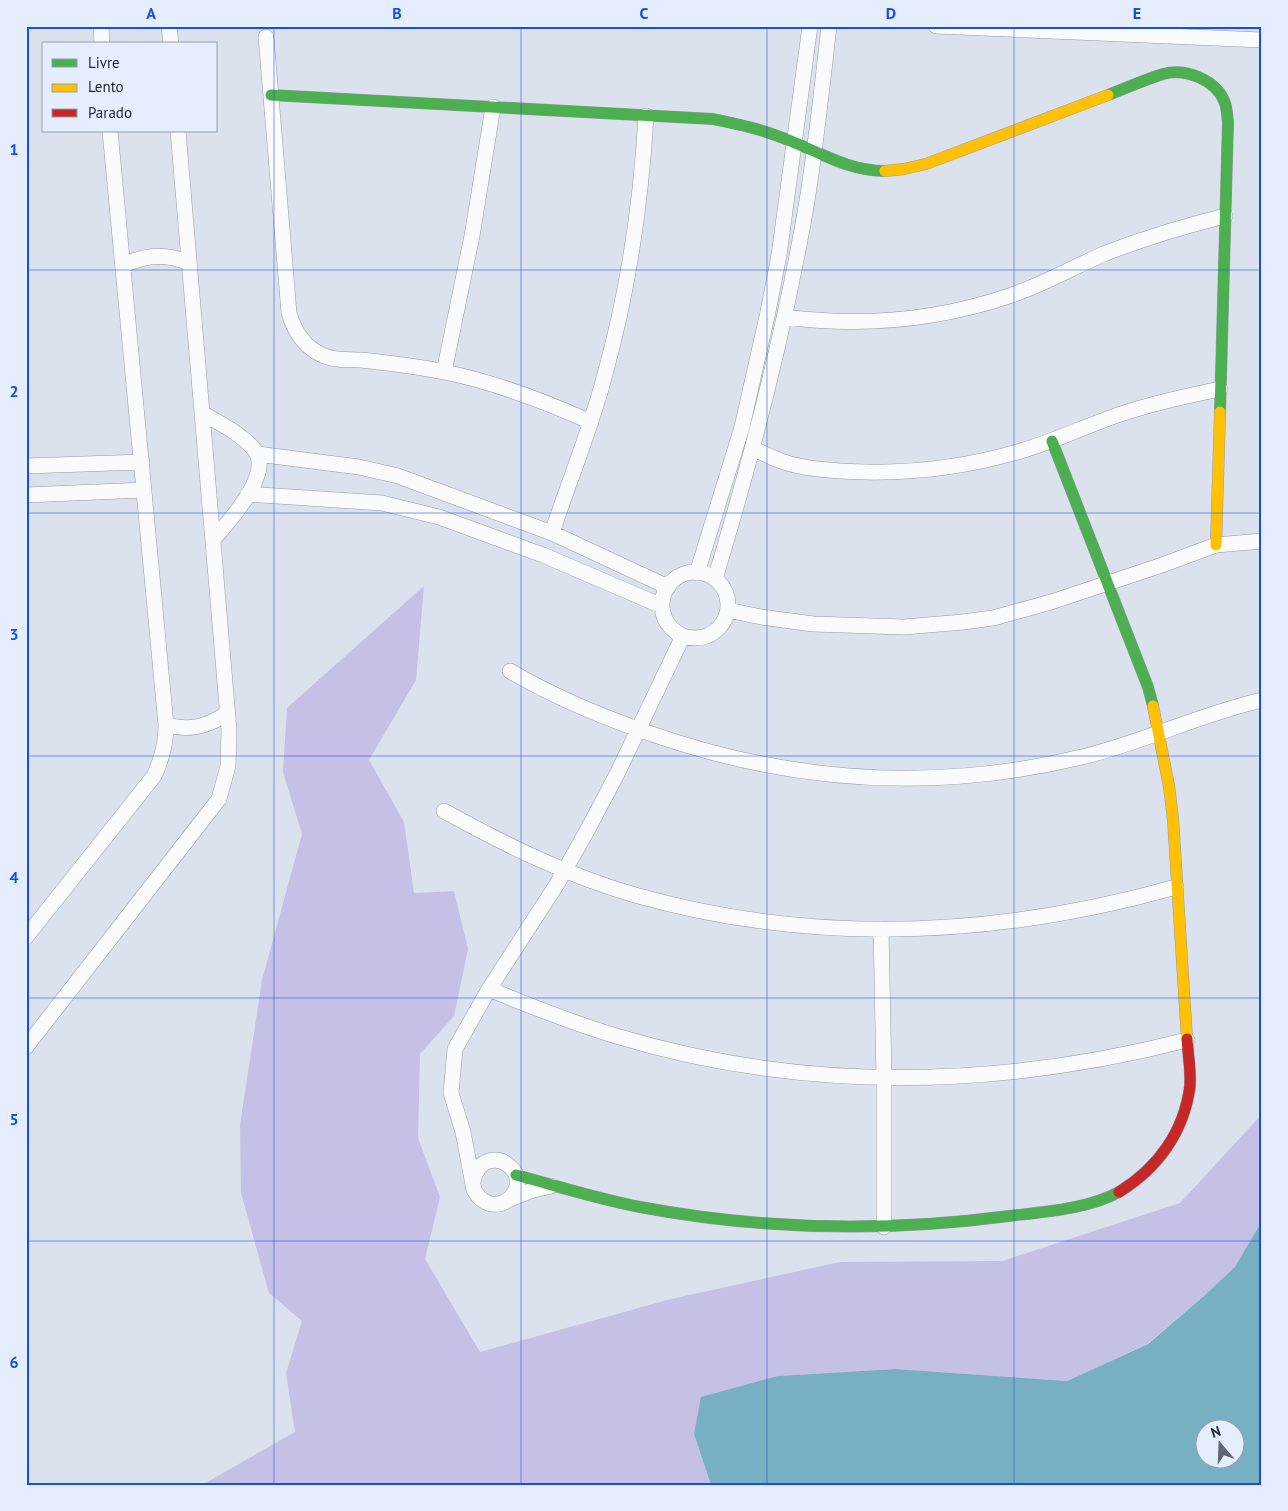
<svg xmlns="http://www.w3.org/2000/svg" width="1288" height="1511" font-family="'PT Sans',sans-serif">
  <rect width="100%" height="100%" fill="#dbe2ed"/>
  <path fill="#c5c0e5" d="M424,586l-8,94 -47,80 35,62 10,71 40,-2 14,58 -14,67 -34,38 -2,84 22,59 -15,62 55,93 191,-53 169,-37 162,-1 178,-58 82,-89v107l-26,46 -31,28 -58,49 -80,37 -172,-12 -117,7 -84,58 17,51h-509l93,-53 -9,-59 16,-52 -33,-28 -28,-100 -1,-68 22,-145 40,-146 -19,-62 4,-64z"/>
  <path fill="#78afc2" fill-rule="evenodd" d="M1262,1221v264h-551l-17,-51 7,-37 77,-21 117,-7 172,12 81,-37 57,-49 30,-28zM1206,1428h30v30h-30z"/>
  <g fill="none" stroke-linecap="round" stroke-linejoin="round">
    <g stroke="#959aa2" stroke-width="16">
      <path id="street" d="M101,26l1,18
        M169,26l2,18
        M936,26l326,14
        M266,37l23,276c5,17 15,33 31,41 13,7 27,5 41,6 28,3 56,6 83,12 51,10 100,29 147,50
        M123,266c22,-12 43,-13 66,-3
        M785,317c77,10 150,4 224,-21 34,-11 64,-29 97,-43 39,-15 79,-27 119,-37
        M444,372l28,-136 21,-129
        M202,413c17,10 38,20 51,35 23,24 -25,74 -40,92
        M753,448c15,8 29,15 46,18 13,3 28,4 41,5 62,4 125,-3 184,-21 33,-10 64,-25 97,-36 32,-11 65,-18 99,-25
        M257,454l102,13 39,9 154,57 116,54
        M26,466l116,-4
        M248,494l134,9 57,14 104,38 119,51
        M26,495l118,-5
        M552,533c17,-52 38,-102 52,-155 24,-86 37,-173 42,-262
        M662 605a33 33 0 1 1 66 0a33 33 0 1 1-66 0Z
        M697,573l45,-146 26,-115 11,-57 31,-229
        M715,579c37,-122 69,-246 91,-372 10,-60 16,-120 23,-181
        M728,610l33,7 52,7 91,3 59,-5 30,-4 58,-16 111,-37 54,-20 46,-4
        M510,671c44,26 87,44 136,61 144,51 291,61 440,24 60,-15 115,-42 176,-56
        M166,725c23,6 42,2 61,-12
        M444,811c60,33 124,65 191,84 180,51 363,42 541,-8
        M881,929l3,149v149
        M26,937l128,-161c8,-17 12,-32 12,-51l-56,-594
        M489,989c41,17 84,34 127,47 190,57 380,53 571,4
        M26,1047l193,-248 9,-33 1,-36 -51,-599
        M473,1181c2,-9 6,-17 16,-20 7,-2 14,0 19,4 28,20 -13,61 -34,25l-11,-58 -12,-39 4,-44 34,-60 68,-105 31,-55 29,-55 66,-138
        M510,1199l20,-8 21,-5"/>
    </g>
    <g stroke="#959aa2" stroke-width="12">
      <path id="fast" d="M271,95l442,24c24,5 48,10 70,19 35,13 64,33 102,33
        M1108,95c18,-7 36,-15 55,-21 23,-6 54,6 62,29 2,6 2,13 3,19l-8,290
        M1052,441l96,246 5,19
        M516,1175c41,11 82,24 124,32 122,23 247,25 369,9 35,-4 79,-7 110,-24"/>
    </g>
    <g stroke="#959aa2" stroke-width="12">
      <path id="slow" d="M885,171l19,-2 22,-5 182,-69
        M1216,545l4,-133
        M1153,706l16,80 4,33 14,220"/>
    </g>
    <g stroke="#959aa2" stroke-width="12">
      <path id="jam" d="M1119,1192c39,-24 65,-60 71,-106 1,-15 -2,-32 -3,-47"/>
    </g>
    <use href="#street" stroke="#fafbfc" stroke-width="15"/>
    <use href="#fast" stroke="#4caf50" stroke-width="11"/>
    <use href="#slow" stroke="#ffc107" stroke-width="11"/>
    <use href="#jam" stroke="#c62828" stroke-width="11"/>
  </g>
  <path fill="none" stroke="#1d4ed8" stroke-width="1" stroke-opacity="0.55" d="M274,26v1459M521,26v1459M767,26v1459M1014,26v1459M26,270h1236M26,513h1236M26,756h1236M26,998h1236M26,1241h1236"/>
  <rect width="1288" height="1511" fill="none" stroke="#e4eefe" stroke-width="55"/>
  <rect x="42" y="42" width="175" height="90" fill="#e4eefe" stroke="#959daa"/>
  <rect x="52" y="59" width="25" height="8" fill="#4caf50" stroke="#959daa"/>
  <text x="88" y="68" font-size="15" fill="#1f242b">Livre</text>
  <rect x="52" y="84" width="25" height="8" fill="#ffc107" stroke="#959daa"/>
  <text x="88" y="92" font-size="15" fill="#1f242b">Lento</text>
  <rect x="52" y="109" width="25" height="8" fill="#c62828" stroke="#959daa"/>
  <text x="88" y="118" font-size="15" fill="#1f242b">Parado</text>
  <g transform="translate(1220 1444) rotate(341)"><circle r="24" fill="#e4eefe" stroke="#959daa"/>
  <path d="M0-4L9 19L0 12L-9 19Z" fill="#61666f"/>
  <text y="-8" font-size="14" font-weight="bold" text-anchor="middle" fill="#1f242b">N</text>
  </g>
  <rect x="28" y="28" width="1232" height="1456" fill="none" stroke="#1d4ed8" stroke-width="2"/>
  <g font-size="16" text-anchor="middle" font-weight="bold" fill="#1d4ed8">
    <text x="151" y="19">A</text>
    <text x="397" y="19">B</text>
    <text x="644" y="19">C</text>
    <text x="891" y="19">D</text>
    <text x="1137" y="19">E</text>
    <text x="14" y="155">1</text>
    <text x="14" y="397">2</text>
    <text x="14" y="640">3</text>
    <text x="14" y="883">4</text>
    <text x="14" y="1125">5</text>
    <text x="14" y="1368">6</text>
  </g>
</svg>
